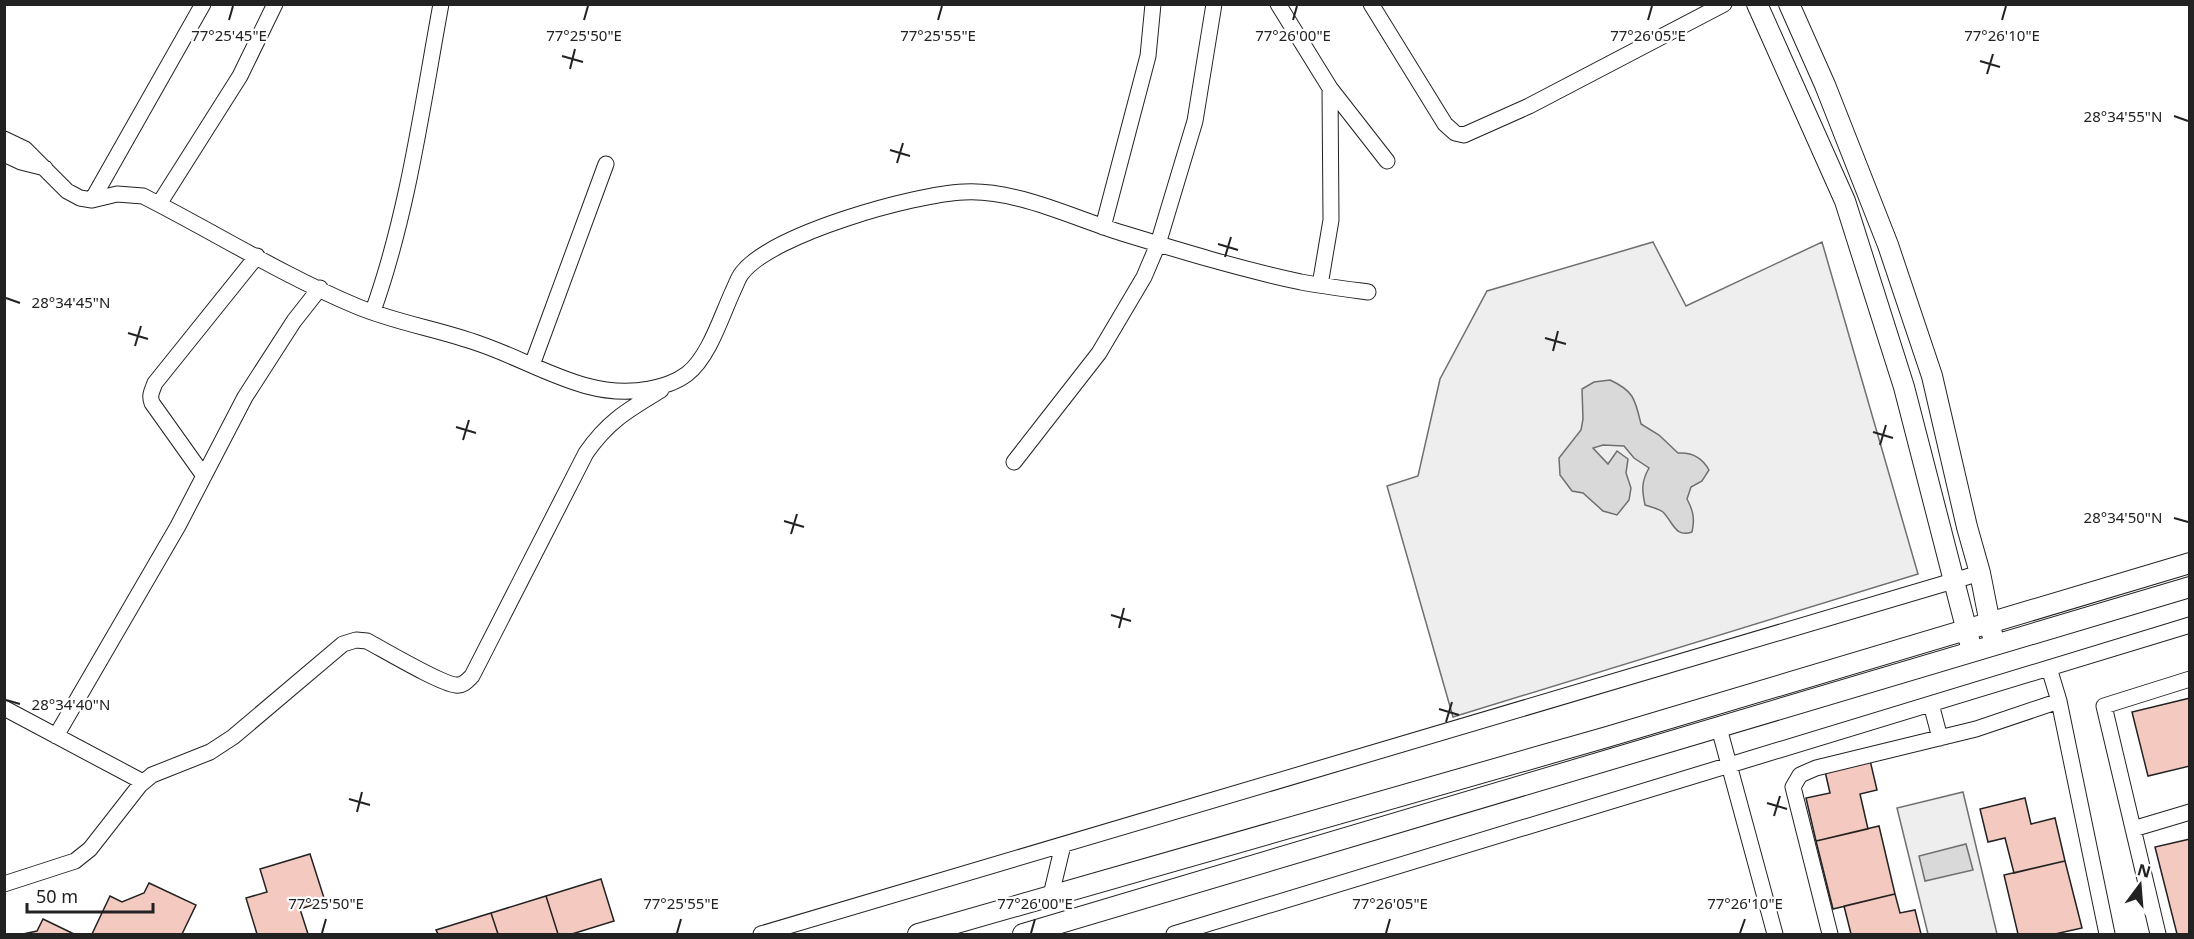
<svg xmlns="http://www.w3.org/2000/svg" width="2194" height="939" font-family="'Noto Sans',sans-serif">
  <rect width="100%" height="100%" fill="#fff"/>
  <path fill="#eee" stroke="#6f6f6f" stroke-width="1.5" d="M1653,242l33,64 136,-64 96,332 -465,143 -66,-231 31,-10 22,-97 47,-88z
    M1963,792l34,142h-69l-31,-126z"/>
  <path fill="#d9d9d9" stroke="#6f6f6f" stroke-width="1.5" d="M1610,380c24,11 25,19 31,44l18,11 19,18c14,-1 24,4 31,17l-7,11 -11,6 -4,12c6,11 8,20 5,33 -17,6 -19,-10 -29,-20 -4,-3 -12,-5 -18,-7 -3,-14 -4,-23 4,-37l-15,-10 -10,-12 -21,-1 -10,3 15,16 9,-13 11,8 -2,14 5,15 -2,12 -12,15 -14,-4 -20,-18 -11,-2 -12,-16 -1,-17 22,-28 2,-11 -1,-30 12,-7z
    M1966,844l7,26 -48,11 -6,-25z"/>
  <path fill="#f3c9c0" stroke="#222" stroke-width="1.5" d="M2190,698v68l-42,10 -16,-64z
    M1869,756l8,34 -17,4 8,35 -52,12 -10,-43 24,-5 -6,-26z
    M2025,798l6,26 24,-6 10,43 -51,12 -9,-35 -17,4 -8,-33z
    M1879,826l16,68 -62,15 -17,-68z
    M2190,839v95h-13l-22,-87z
    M310,854l15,47 -25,8 8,25h-51l-11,-36 21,-6 -7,-23z
    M2065,861l17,67 -27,6h-37l-14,-59z
    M601,879l13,42 -42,13h-14l-12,-38z
    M149,883l47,22 -14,29h-90l18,-38 12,6 22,-9z
    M1895,894l5,19 15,-3 6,24h-70l-7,-28z
    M546,896l12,38h-60l-7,-21z
    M491,913l7,21h-60l-2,-4z
    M43,919l31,15h-51l14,-3z"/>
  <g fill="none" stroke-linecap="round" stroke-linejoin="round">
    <g stroke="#222" stroke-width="17">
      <path id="minor" d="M1278,4l52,84 57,73
        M1371,4l74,120 10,9 9,2 65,-29 195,-102
        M4,139l21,10 42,42 13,7 12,2 25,-6 26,2c71,36 139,79 213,110 40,17 83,23 124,38 56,19 108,57 169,45 14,-3 26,-6 38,-15 22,-17 34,-57 46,-83 3,-6 5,-13 9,-18 30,-39 172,-79 222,-81 52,-3 109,26 158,41 59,18 118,36 179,49 22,4 45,7 67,10
        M4,154l17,8 24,6
        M92,200l111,-196
        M159,204l81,-128 35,-72
        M1103,227l45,-171 5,-52
        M1320,285l11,-65 -1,-132
        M373,311c35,-98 49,-204 68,-307
        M532,365l74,-201
        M1014,462l85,-109 45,-76 14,-33 37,-123 19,-117
        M204,476l-52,-73c-3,-8 0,-12 3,-20l102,-127
        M2049,668l10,33 48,233
        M1931,704l9,34
        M4,708l139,74
        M1719,728l56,206
        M56,736l122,-210 67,-129 49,-76 26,-33
        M2133,829l57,-17
        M4,884l71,-23 15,-12 50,-64 12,-10 58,-23 23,-15 110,-93 13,-4 11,1c17,9 74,43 89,44 7,1 11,-4 16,-9l114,-223c22,-32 42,-43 75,-63
        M1051,895l12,-50
        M761,934l1219,-361
        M1174,934l1016,-309
        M1830,934l-37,-147 7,-12 16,-7 160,-39 83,-28
        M2158,934l-54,-228 86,-27"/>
    </g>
    <g stroke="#222" stroke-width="22">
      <path id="tertiary" d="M1757,4l88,197 59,186 66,256
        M1789,4l36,81 63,160 44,131 35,151 13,46 12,61
        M918,934l689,-197 583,-174
        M1023,934l1167,-347"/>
    </g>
    <use href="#minor" stroke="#fff" stroke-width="15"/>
    <use href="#tertiary" stroke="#fff" stroke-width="20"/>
  </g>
  <path fill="none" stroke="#222" stroke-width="2" d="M229,20l4,-14M584,20l4,-14M938,20l4,-14M1293,20l4,-14M1648,20l4,-14M2002,20l4,-14M562,56l21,6M1980,61l20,6M570,69l5,-20M1987,74l6,-20M2174,116l14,5M890,150l20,6M897,163l6,-20M1218,244l20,6M1225,257l6,-20M6,298l14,5M128,333l20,6M1545,338l21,6M135,346l6,-20M1553,351l5,-20M456,427l20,6M1873,432l20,6M463,440l6,-20M1880,445l6,-20M2174,518l14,4M784,521l20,6M791,534l6,-20M1111,615l20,6M1119,628l5,-20M6,700l14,4M1439,709l20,6M1446,722l6,-20M349,799l21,6M1767,803l20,6M357,812l5,-20M1774,816l6,-20M322,933l4,-14M677,933l4,-14M1031,933l4,-14M1386,933l4,-14M1740,933l5,-14"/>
  <g font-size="15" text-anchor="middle" fill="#222" stroke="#fff" stroke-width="4.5" stroke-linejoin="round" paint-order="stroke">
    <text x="229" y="41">77°25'45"E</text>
    <text x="584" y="41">77°25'50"E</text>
    <text x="938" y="41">77°25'55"E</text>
    <text x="1293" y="41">77°26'00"E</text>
    <text x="1648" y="41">77°26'05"E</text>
    <text x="2002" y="41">77°26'10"E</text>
    <text x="2123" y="122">28°34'55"N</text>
    <text x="71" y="308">28°34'45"N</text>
    <text x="2123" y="523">28°34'50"N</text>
    <text x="71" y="710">28°34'40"N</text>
    <text x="326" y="909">77°25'50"E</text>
    <text x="681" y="909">77°25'55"E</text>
    <text x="1035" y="909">77°26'00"E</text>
    <text x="1390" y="909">77°26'05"E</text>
    <text x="1745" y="909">77°26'10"E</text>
  </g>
  <rect width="2194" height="939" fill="none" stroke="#222222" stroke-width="12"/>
  <g transform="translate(2140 885) rotate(16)" stroke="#ffffff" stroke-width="4.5" paint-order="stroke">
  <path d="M0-4.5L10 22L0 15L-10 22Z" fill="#222222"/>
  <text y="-9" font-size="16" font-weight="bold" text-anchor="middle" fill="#222222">N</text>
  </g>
  <path d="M27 903v9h126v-9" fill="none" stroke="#222222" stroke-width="3"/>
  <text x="36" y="903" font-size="18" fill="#222222" stroke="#ffffff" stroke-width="4.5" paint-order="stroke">50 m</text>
</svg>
